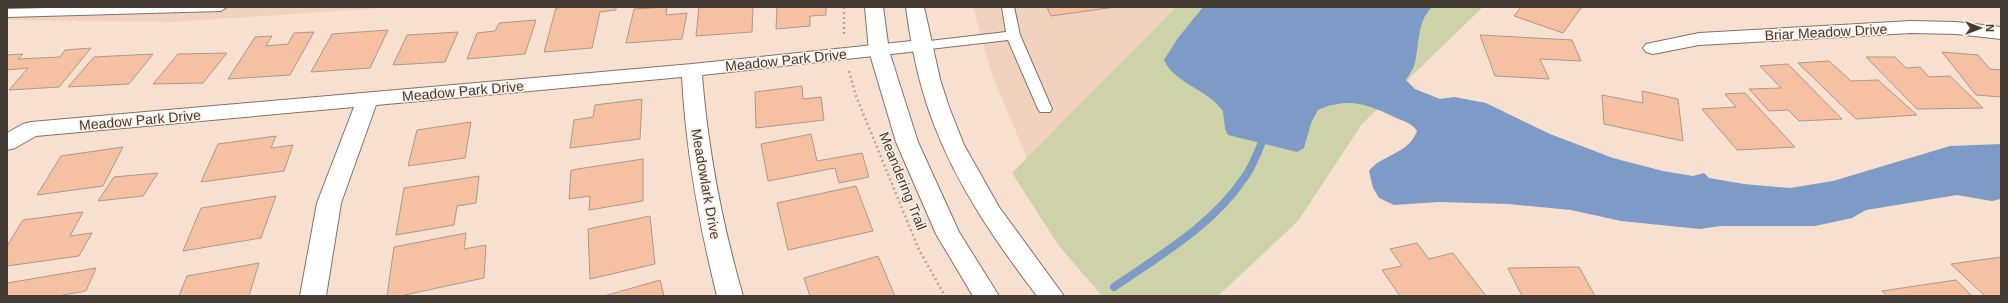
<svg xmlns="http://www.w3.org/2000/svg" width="2008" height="303" font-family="Arial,sans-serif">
  <rect width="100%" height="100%" fill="#f8e0d1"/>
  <path fill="#f1d2bf" d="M7,7h392l-226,15 -166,-2z
    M973,7h203l-149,151 -35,-83z"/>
  <path fill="#ced2a8" d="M1176,7h307l-121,117 -64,97 -80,75h-116l-43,-50 -47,-73z"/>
  <path fill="#7d9bc6" d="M1203,7h229c-16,15 -12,39 -18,59 -2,5 -5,9 -8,14l9,9 25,10 14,-2 32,6 64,31 63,24 50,13 30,5 11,-3 5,5 35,6 46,4 43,-7 117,-35 51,-2v55l-9,2 -35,-6 -91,15 -14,8 -37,8h-95l-20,3 -79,-8 -50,-11 -63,-6 -69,-2 -45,3 -15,-7 -6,-10 -4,-17c11,-16 39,-16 48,-40 -5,-8 -14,-10 -23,-14 -27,-13 -46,-20 -76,-7l-7,13 -7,25 -7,4 -69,-17 -3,-6 -2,-18c-4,-5 -9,-10 -13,-13 -16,-12 -38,-20 -46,-38l14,-22z"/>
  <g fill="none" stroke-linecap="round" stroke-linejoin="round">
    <path stroke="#7d9bc6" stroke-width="8" d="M1114,287c45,-31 99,-62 130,-109 10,-13 15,-29 21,-44"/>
  </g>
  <path fill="#f5c1a2" stroke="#af998b" d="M574,7h42v3l-16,2 -8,36 -48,4 12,-44z
    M667,7l-1,8 21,-2 -5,26 -56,4 8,-34z
    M699,7h54l-1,25 -56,4z
    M777,7h49v8l-16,1v10l-34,3z
    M1047,7h68l-64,9z
    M1521,7h56l4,1 -18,25 -49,-17z
    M536,20l-11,34 -58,5 10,-26 18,-2 4,-8z
    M388,30l-18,38 -59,4 21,-38z
    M314,32l-24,43 -62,4 27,-42 17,-1 -6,10 22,-2 6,-11z
    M458,32l-13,30 -52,3 14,-30z
    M1480,35l92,5 9,21 -41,-2 9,20 -54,-3z
    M91,48l-32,39 -50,3 19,-22 -21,2v-15l16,-1 -5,5 42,-2 5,-7z
    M1942,52l36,3 12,14 11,1v27l-25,-2z
    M227,53l-24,30 -50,1 25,-30z
    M153,54l-24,30 -61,3 26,-30z
    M1866,57h29l11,11 14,-1 9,10 21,-1 33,32 -66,1z
    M1829,61l22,20 27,-1 39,35 -61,4 -58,-56z
    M1788,64l54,55 -43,2 -11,-11 -19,1 -20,-22 32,-1 -21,-22z
    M802,86l1,13 18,-2 3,23 -68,8 -1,-36z
    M1642,91l36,8 5,42 -79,-17 -2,-29 41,8z
    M1745,93l50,54 -58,3 -35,-41 34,-2 -11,-13z
    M642,99l-2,40 -70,9 4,-28 19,-3 2,-12z
    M471,122l-6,36 -57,8 9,-36z
    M811,134l6,27 45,-8 7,24 -30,6 -4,-15 -67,13 -7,-37z
    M276,136l-5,12 22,-3 -9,26 -83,11 17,-38z
    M123,147l-20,39 -66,9 24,-39z
    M643,159v42l-54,9 1,-14 -21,3 2,-29z
    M158,173l-15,23 -45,5 16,-24z
    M479,176l-3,27 -19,3 -3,19 -58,10 8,-47z
    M856,186l17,45 -85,19 -11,-47z
    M276,196l-15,42 -78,13 18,-43z
    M83,212l-13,24 22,-3 -13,23 -72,10v-20l16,-26z
    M650,216l5,48 -65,15 -2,-50z
    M466,233l-2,16 22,-4 -2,33 -84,18h-13l7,-49z
    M1417,243l12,16 24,-6 33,43h-86l-18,-26 20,-4 -12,-17z
    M878,256l17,40h-85l-6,-18z
    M2001,257v39h-16l-34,-32z
    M259,263l-10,33h-70l8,-20z
    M1579,267l16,29h-73l-14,-28z
    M96,268l-10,23 -28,5h-51v-13z
    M660,280l4,16h-60z
    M1956,280l16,16h-85l-5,-5z"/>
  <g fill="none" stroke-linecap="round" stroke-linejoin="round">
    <g stroke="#877164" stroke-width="2">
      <path id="service" d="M83,7h144l-6,4 -214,6v-8z
        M1002,7h12l6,28 32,74 -2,3h-10l-2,-3 -30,-69 -87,10 -5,-1 -2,-3 2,-3 5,-1 85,-10z"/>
    </g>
    <g stroke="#877164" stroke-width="2">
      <path id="minor" d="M1911,21l45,1 45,5v12l-45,-5 -45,-1 -212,12 -46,9 -7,-2 -3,-4 3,-4 53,-11z
        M921,40l7,2 3,4 -3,4 -226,25c6,76 20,148 41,221h-26c-18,-72 -31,-144 -35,-219l-306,28 -35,98 -15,93h-26l17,-93 37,-96 -318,29 -21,12 -8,2v-17l16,-9 8,-2 661,-58z"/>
    </g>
    <g stroke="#877164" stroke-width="2">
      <path id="primary" d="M865,7h18l6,44 29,91 41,90 40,64h-26l-37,-62 -40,-92 -27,-91z
        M906,7h18l16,72 9,28 15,38 35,62 65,89h-27c-41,-54 -80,-110 -104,-174 -14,-37 -22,-76 -27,-115z"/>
    </g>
    <path stroke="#b8a69a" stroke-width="2.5" stroke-dasharray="2 3" stroke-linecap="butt" d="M844,7v27
      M849,71l7,25 63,154 26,46"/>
    <use href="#service" fill="#fff" fill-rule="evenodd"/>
    <use href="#minor" fill="#fff" fill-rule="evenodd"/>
    <use href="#primary" fill="#fff" fill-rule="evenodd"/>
  </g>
  <g text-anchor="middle" stroke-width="3" stroke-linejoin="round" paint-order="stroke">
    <g font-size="14" fill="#443b35" stroke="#feefe7">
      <text transform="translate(1826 32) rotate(-3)" y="5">Briar Meadow Drive</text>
      <text transform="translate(786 60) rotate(-6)" y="5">Meadow Park Drive</text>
      <text transform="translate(463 91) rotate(-5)" y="5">Meadow Park Drive</text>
      <text transform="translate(140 120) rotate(-5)" y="5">Meadow Park Drive</text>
      <text transform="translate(903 181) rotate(68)" y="5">Meandering Trail</text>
      <text transform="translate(706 184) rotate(80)" y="5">Meadowlark Drive</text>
    </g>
  </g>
  <rect width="2008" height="303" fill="none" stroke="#443b35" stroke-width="16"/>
  <g transform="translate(1980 28) rotate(90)" stroke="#feefe7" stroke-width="3" paint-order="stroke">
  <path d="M0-3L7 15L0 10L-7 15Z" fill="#443b35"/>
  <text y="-6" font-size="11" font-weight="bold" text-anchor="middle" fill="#443b35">N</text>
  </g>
</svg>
